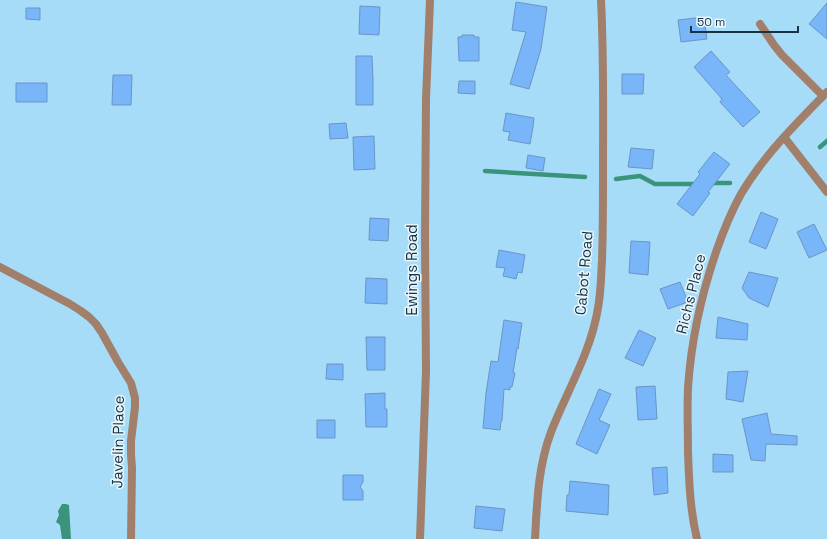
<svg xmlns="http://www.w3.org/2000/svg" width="827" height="539" font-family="'Space Grotesk',sans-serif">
  <rect width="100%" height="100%" fill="#a7dcf9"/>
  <path fill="#39947b" d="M62,504h4l3,1 2,34h-9l-2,-14 -4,-3 3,-7 -1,-4z"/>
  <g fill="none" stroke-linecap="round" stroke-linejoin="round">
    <path stroke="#39947b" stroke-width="4.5" d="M820,147l7,-6
      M485,171l100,6
      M616,179l24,-3 15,8h44
      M710,183h20"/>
  </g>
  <path fill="#78b5f9" stroke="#6b95c5" d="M516,2l31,5 -6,42 -12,40 -19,-5 16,-52 -14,-2z
    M827,3v36l-18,-15z
    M360,6l20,1 -1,28 -20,-1z
    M26,8h14v12l-14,-1z
    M704,17l3,22 -26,3 -3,-22z
    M462,35h12v2h5v24h-20l-1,-24h4z
    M711,51l19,21 -4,3 34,37 -17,15 -23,-25 2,-3 -28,-32z
    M356,56h16l1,23v26h-17z
    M622,74h22l-1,20h-21z
    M113,75h19l-1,30h-19z
    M459,81h16v13l-17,-1z
    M16,83h31v19h-31z
    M506,113l28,5 -1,9 -3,17 -22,-4 2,-8 -7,-1z
    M346,123l2,15 -18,1 -1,-15z
    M374,136l1,33 -21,1 -1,-33z
    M631,148l23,2 -2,19 -24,-2z
    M714,152l16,12 -22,28 2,1 -17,23 -16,-12 23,-30 -2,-2z
    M528,155l17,3 -2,13 -17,-3z
    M761,212l17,7 -12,30 -17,-7z
    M370,218l19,1 -1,22 -19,-1z
    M814,224l13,26 -18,8 -12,-26z
    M631,241l19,1 -2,33 -19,-2z
    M499,250l26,5 -3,18 -4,-1 -2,7 -13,-3 2,-8 -9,-1z
    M749,272l29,6 -10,29 -19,-9 -7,-10z
    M366,278l21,1v25l-22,-1z
    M680,282l8,20 -20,7 -8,-20z
    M718,317l30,7 -1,16 -31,-2z
    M504,320l18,3 -4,26 -1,-1 -4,25h2l-3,14h-2v3l-6,-1 -2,32h-1l-1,9 -17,-2 3,-35 5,-32 7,1z
    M639,330l17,8 -13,28 -18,-8z
    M366,337h19v33h-18z
    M327,364h16v16l-17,-1z
    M748,371l-5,31 -17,-3 2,-27z
    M655,386l2,33 -19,1 -2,-33z
    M599,389l12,5 -12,26 11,5 -13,29 -21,-10z
    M385,393v16h2v18h-21l-1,-33z
    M767,413l4,21 26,2v9l-31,-1 -1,17 -14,-1 -9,-41z
    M317,420h18v18h-18z
    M713,454l20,1v17h-20z
    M667,467l1,26 -14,2 -2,-27z
    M343,475h20v7l-3,5 3,4v9h-20z
    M570,481l39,4 -1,30 -42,-4 1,-16h2z
    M476,506l29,3 -3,22 -28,-3z"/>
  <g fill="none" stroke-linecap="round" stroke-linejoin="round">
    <path stroke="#a17f6a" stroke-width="8" d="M760,24l14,21 8,10 41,41
      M784,137l43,55
      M0,267l70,37 11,7 8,6 7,7 6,9 16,29 13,21 4,15v9l-4,34v13l1,14 -1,71
      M420,539l6,-168 -1,-136 1,-136 4,-99
      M535,539c2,-37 3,-72 16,-107 16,-41 40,-80 47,-124 3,-16 3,-32 4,-48 1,-28 1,-57 1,-85 0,-58 1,-117 -2,-175
      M697,539c-7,-29 -8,-58 -9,-87 0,-21 -1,-43 0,-64 3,-47 13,-92 28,-136 7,-20 15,-40 25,-58 23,-39 55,-70 86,-102"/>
  </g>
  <g text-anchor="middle" stroke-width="3" stroke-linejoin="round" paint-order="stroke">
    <g font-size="15" fill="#173342" stroke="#eaf7fe">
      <text transform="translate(412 270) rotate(-90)" y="5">Ewings Road</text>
      <text transform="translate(584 273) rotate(-85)" y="5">Cabot Road</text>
      <text transform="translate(691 294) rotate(-76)" y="5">Richs Place</text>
      <text transform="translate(118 442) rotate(-89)" y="5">Javelin Place</text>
    </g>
  </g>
  <path d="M691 26v6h107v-6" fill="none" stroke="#173342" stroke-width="2"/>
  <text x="697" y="26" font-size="12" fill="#173342" stroke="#eaf7fe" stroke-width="3" paint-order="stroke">50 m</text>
</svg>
